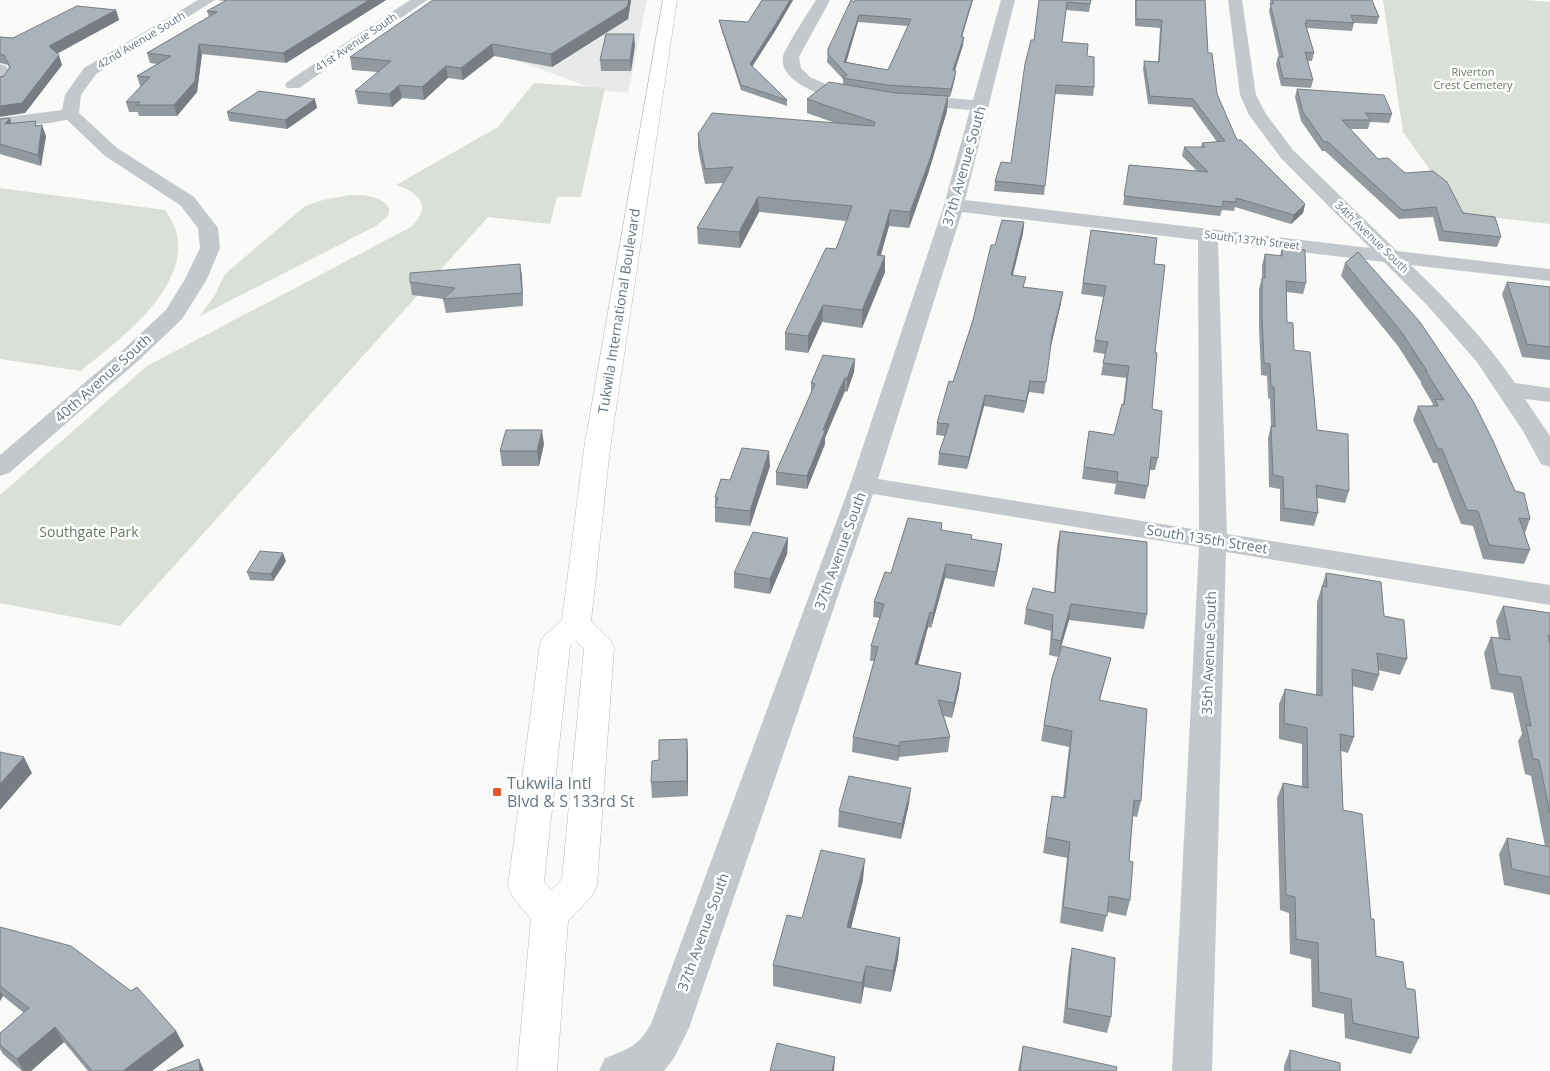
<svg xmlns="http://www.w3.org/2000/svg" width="1550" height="1071" font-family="'Open Sans',sans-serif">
  <rect width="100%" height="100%" fill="#fafaf8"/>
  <path fill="#e8e9e9" d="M518,0h129l-19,93 -31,-3 -89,-33z"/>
  <path fill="#dadfd7" d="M1383,0h144l23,2v222l-88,-10 -59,-82z
    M534,83l71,5 -24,109h-24l-7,27 -62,-7 -368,409 -120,-23v-108l147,-129 264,-139c22,-22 8,-34 -15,-42l102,-58z
    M0,188l165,22c6,9 12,19 13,31 4,54 -61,100 -97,130l-81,-12z
    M350,195c13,0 31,0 39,13l-1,8 -12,10 -176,90 15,-21 10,-21 80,-68 18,-6z"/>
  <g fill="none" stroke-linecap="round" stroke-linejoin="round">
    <g stroke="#b5babe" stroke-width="1">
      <path id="primary" d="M663,0h14l-67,449 -19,172 19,19 4,7 -17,238 -5,11 -24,25 -11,150h-40l14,-152 -18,-22 -5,-11 32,-243 4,-7 18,-16 22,-171zM576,641l8,8 -22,230 -11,11 -7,-8 26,-236z"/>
    </g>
    <path fill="#c3c8cc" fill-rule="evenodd" d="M410,0h17l-128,88h-12l-2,-3 2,-3z
      M816,0h14l-31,57 2,11 9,9 18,8 36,7 2,4 -2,4c-21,5 -86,-14 -81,-43 1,-8 27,-47 33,-57z
      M1001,0h14l-50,200 405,48 -89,-90 -32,-43 -9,-20 -12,-95h14l14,95 10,19 27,36 104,101 153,18v12l-139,-16c38,37 74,74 104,118l35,5v14l-25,-3 25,37v31l-9,-3 -18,-33 -46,-69 -50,-57 -43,-43 -166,-20 9,292 323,51v20l-324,-53 -14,519h-40l27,-524 -326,-53 -184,534 -15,30 -10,13h-65l6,-13c23,-9 33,-11 46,-34l199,-539 94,-280 26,-95 -60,-5 -6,-1 -2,-4 2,-4 6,-1 63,5zM962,212l236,28 1,290 -321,-51z
      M0,64l6,2 6,10 -6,9 -6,2z
      M70,109l6,1 3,4 -3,4 -26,5 -50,5v-10z"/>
    <path fill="#c3c8cc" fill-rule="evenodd" d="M198,0h17l-119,74 -15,21 -2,18 38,35 77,49 24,31 2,20 -13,31 -25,40 -43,41 -130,113 -9,3v-21l123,-105 43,-40 19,-31 15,-31 -2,-20 -18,-23 -75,-49 -44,-42 4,-19 19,-27z"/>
    <use href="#primary" fill="#fff" fill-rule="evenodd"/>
  </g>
  <path fill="#929a9f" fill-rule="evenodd" d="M217,0h169l-100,63 -84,-9 -5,38 -20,24h-38l-1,-4h-9l-3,-10 15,-16h-1l-3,-10 20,-12 -7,-1 -3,-10 62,-36 -2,-6 18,-10z
    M433,0h198l-3,19 -76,48 -58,-11 -31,24 -15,-2 -24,22 -22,-2 -10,9 -34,-3 -3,-13 23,-19 -26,-2 -2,-13z
    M762,0h31l-18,31 -23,35 35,34v6l-46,-16 -21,-65 -1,-5 29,2z
    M855,0l107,37 1,8 -8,26v7l-5,19h-2l-1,14 -19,63 -19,54 -20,-2 -8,29 4,1v16l-23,56 -40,-6 -14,31 -23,-3v-17l51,-84 10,-28 -87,-9 -19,36 -42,-4 -1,-16 26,-45 -18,1 -7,-35v-15l137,-11 -28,-10v-14l36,-15v-5l-16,-17 1,-13zM858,22l50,4 -20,44 -42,-8z
    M1039,0h52l-2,12 -23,-2 -4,32 25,14 7,31 -1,9 -38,-2 -11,101 -50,-4 1,-10 16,-18 23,-123z
    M1135,0h70l3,53 9,41 20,46 68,64 -2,9 -12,11 -56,-17 -1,4 -12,-1 -2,6 -97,-11 6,-40 68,6 -15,-15 2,-9h17l1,-4 15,-1 -25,-35 -44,-3 -5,-35 1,-8 14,1 2,-34 -25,-2z
    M1270,0h102l7,17 -2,7 -23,-1 -2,8 -45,-3 7,25 -2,8h-4l5,19 -2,8 -30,-2 -5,-22 2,-7h1l-10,-46 2,-8z
    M116,10l3,10 -62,34 5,11 -37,48 -21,-37 5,-8 -1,-3 -8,-2v-26l13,1z
    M635,45l-4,26h-30l-1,-11z
    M1297,89l95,25 -3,9 -19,-1 -2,7h-18l28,30 27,14 96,64 -4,10 -58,-6 -6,-24 -34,2 -74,-68h-3l-21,-30 -6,-24z
    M317,108l-30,21 -58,-8 -2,-9z
    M0,119l12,5 26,2 8,10 -5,30 -41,-12z
    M1024,222l-1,11 -10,42 11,12 37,16 -10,43 -7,48 -15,-2 -5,21 -40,-7 -17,63 -29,-4 1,-12 6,-17 -9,-1 1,-12 16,-41 20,-62 22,-75z
    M1091,230l63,34 1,88 -3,57 6,49 -3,12h-6l-1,16 -3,13 -31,-5 2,-10 -34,-5 7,-48 25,4 9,-30 3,-27 -25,-3 4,-21 -12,-2 10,-55 -22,-3z
    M1282,247l24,36 -3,11 -16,-2v30l7,28 23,80 32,61 -4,12 -28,-5 1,15 -4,13 -34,-5v-32l-11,-2 -1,-49 3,-12 -1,-27 -2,-1 -1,-22 -6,-1 -2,-49v-37l3,-11v-13l3,-11 15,2z
    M1358,252l157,239 15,28 -5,14 5,17 -6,14 -41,-5 -10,-33 -12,-2 -24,-61h-4l-20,-43 5,-14h14l1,-2 -12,-20v-2l-23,-36 -57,-70 4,-13z
    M520,264l2,13 1,29 -77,7 -3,-14 -31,-4 -2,-13z
    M1507,282l43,5v73l-28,-3 -20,-63z
    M855,359l-1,13 -7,20 -2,-1 -5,10 -15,37v6l-18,45 -31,-4v-13l35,-79v-10z
    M544,444l-5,22h-37l-2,-15z
    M770,466l-20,60 -35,-4v-25z
    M942,523v7l30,9 28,20 -6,28 -49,-9 -14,50 -3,-1 -10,38 43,8 -2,15 -7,30 -8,-2 6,21 -2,15 -49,5 -1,4 -46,-9 1,-15 21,-76h-4l1,-15 9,-28 -7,-1 1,-15 17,-29z
    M1060,531l87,83 -3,15 -75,-9 -11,37 -9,-2 2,-24 -27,-7 2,-15 28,-16 3,-47z
    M788,538l-1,16 -17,40 -36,-6v-15z
    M286,561l-13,20 -23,-1 -3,-8z
    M1326,573l58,43 23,43 -7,16 -22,-5 1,5 -6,16 -21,-5 2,51 -6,16 -7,-2 2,59 28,109 5,37 30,32 13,50 -8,16 -66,-16 -1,-24 -32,-7 -1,-48 -21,-5 -1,-41 -9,-3 -3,-112 6,-15 19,3v-42l-23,-5v-35l6,-15 31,6 1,-93z
    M1503,606l47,7v282l-46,-10 -5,-31 8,-16 38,8 -14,-70 -6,-2 -7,-33 4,-7 -9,-41 -22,-4 -7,-36 7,-16 8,1 -3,-17z
    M1111,658l-4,15 -7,27 41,101 -4,16 -4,-1 -4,45 1,39 -4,16 -19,-4 -4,20 -43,-9 7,-65 -24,-5 9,-57 11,2 6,-51 -28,-6 11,-63z
    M688,755v41l-36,2 -1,-16 8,-22z
    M909,803l-8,36 -63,-12 1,-16z
    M863,880l-12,48 49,10 -2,21 -7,33 -27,-5 -3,17 -88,-18v-21l29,-47z
    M0,927l176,104 8,15 -32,25h-64l-24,-29 -33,29h-9l-19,-17 -3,-5v-16l24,-20 -21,-17 -3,5z
    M1072,948l39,69 -4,16 -44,-10 6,-59z
    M1023,1046l93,25h-98z
    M1290,1050l50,21h-56v-5z"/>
  <path fill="#777d82" d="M369,0h17l-100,63 -3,-10z
    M629,0h2l-3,19 -76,48 -1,-13z
    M790,0h3l-18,31 -25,39v-6z
    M972,0h1l-13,44 1,-7z
    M116,10l3,10 -67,36 -3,-10z
    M859,15l-1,7 -14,48v-8z
    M634,34l1,11 -4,26 -1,-11z
    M964,37l-1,8 -11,33 1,-8z
    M199,44l3,10 -5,38 -20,24 -3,-11z
    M492,44l2,12 -31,24 -2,-12z
    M59,55l3,10 -37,48 -25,4v-11z
    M446,66l2,12 -24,22 -2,-13z
    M956,71l-1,7 -5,19 1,-8z
    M399,85l3,13 -10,9 -3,-13z
    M948,96l-1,15 -19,63 -19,54 1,-16z
    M315,99l2,9 -30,21 -2,-9z
    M10,118l3,11 -8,-5z
    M42,125l4,11 -5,30 -3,-11z
    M758,197l1,15 -19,36 -1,-16z
    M1305,204l-2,9 -12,11 3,-9z
    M890,210l-1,16 -13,45 1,-16z
    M1024,222l-1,11 -13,53 1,-11z
    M885,256v16l-23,56v-18z
    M520,264l2,13 1,29 -1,-13z
    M1063,292l-2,11 -10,43 1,-11z
    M823,305l-1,17 -14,31v-17z
    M855,359l-1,13 -7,20v-14z
    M845,378v13l-20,47v6l-18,45v-13l16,-46z
    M1030,381l-1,11 -5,21 2,-12z
    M985,395l-1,11 -17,63 2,-12z
    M542,430l2,14 -5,22 -2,-15z
    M769,451l1,15 -20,60v-15z
    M788,538l-1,16 -17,40v-15z
    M1002,544l-2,15 -6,28 2,-15z
    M283,553l3,8 -13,20 -2,-7z
    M946,564l-1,14 -14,50 2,-15z
    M1071,604l-2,16 -11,37 3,-16z
    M930,612l-2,15 -14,52 1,-15z
    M1111,658l-4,15 -12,43 4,-16z
    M961,673l-2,15 -7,30 2,-15z
    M687,739l1,16v41l-1,-15z
    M900,742l-1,15 -1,4 1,-15z
    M24,757l8,16 -32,37v-26z
    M911,788l-2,15 -8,36 1,-15z
    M865,859l-2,21 -17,68 1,-21z
    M900,938l-2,21 -7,33 2,-21z
    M866,966l-2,21 -3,17 1,-21z
    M0,991l3,5 -3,5z
    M55,1027l9,15 -33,29h-7l-7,-12z
    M176,1031l8,15 -32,25h-29z
    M835,1057l-1,14h-2z
    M199,1059l5,12h-4z"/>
  <path fill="#aab3b9" stroke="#777d82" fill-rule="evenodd" d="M227,0h142l-86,53 -84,-9 -4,37 -21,24h-38l4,-3h-14l24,-25 -13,-1 34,-20 -24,-3 70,-41 -10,-1z
    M433,0h196l-2,7 -76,47 -59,-10 -31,24 -15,-2 -24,21 -23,-2 -10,9 -34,-3 36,-30 -41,-4z
    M762,0h28l-15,25 -25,39 37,36 -46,-15 -22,-65 29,2z
    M851,0l3,2 1,-2h117l-11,37h3l-11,33 3,1 -5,18 -64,-4 -44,-7 4,-3 -19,-21v-5zM859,15l52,4 -23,51 -44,-8z
    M1039,0h52l-1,4 -23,-2 -5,40 26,2 -1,12 7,1v30l-38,-2 -11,101 -50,-5 6,-19 10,1 14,-99 6,-24h3z
    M1136,0h69l3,53h4l5,41 20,46h4l64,64 -11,11 -58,-17v4l-13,-1 -1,6 -98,-11 5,-31 79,7 -24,-25h21l-3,-4 23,-2 -32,-42 -43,-3 -6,-35 15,1 3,-42 -26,-1z
    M1273,0h99l7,17 -28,-2 3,8 -48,-3 1,3h-2l9,30 -9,-1 8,28 -30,-2 -5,-21h5l-13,-54 3,1z
    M77,6l39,4 -67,36 10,9 -37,48 -22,3v-29l4,-1 6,-9 -6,-12 -4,-1v-17l13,1z
    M606,34h28l-4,26h-30z
    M829,82l67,11 52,3 -18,63 -20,53 -20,-2 -13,45 8,1 -23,54 -39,-5 -15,31 -23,-3 41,-85 10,1 16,-43 -94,-9 -19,35 -42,-4 36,-61 -28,2 -7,-35 14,-21 162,13 1,-4 -68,-23z
    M1297,89l87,6 8,19 -27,-1 6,7h-29l36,39 10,-1 17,15 28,-2 14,11 16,31 32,4 6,20 -58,-6 -7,-24 -34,3 -74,-68h-4l-21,-30z
    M259,91l56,8 -30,21 -58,-8z
    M10,118l-5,6 31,-3 -1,5 7,-1 -4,30 -38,-11v-25z
    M1002,220l22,2 -13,53 15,2 -3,10 40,5 -11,43 -6,47 -16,-1 -4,20 -41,-6 -16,62 -30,-4 10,-29 -12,-1 12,-42 4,1 20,-62 18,-75h4z
    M1091,230l66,8 -3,26 11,1 -10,87 2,1 -5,56 10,2 -4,47 -7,-1 -3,29 -31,-5 1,-9 -34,-5 5,-36 25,4 8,-31 2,1 5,-39 -26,-3 5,-21 -13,-2 11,-54 -23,-3z
    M1282,247l23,3 1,33 -20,-2 1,41 6,1 1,27 16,2 7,78 31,4 1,57 -33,-6 2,28 -34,-5 -1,-31 -10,-2 -2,-49 4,1 -1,-40h-3l-1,-23 -6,-1 -2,-48v-37h3v-24l17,2z
    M1358,252l62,70 53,79 20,40 22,50 9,2 6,26 -11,-1 11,32 -41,-5 -11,-34 -11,-1 -25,-61h-4l-20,-43h20l-3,-7 9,1 -19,-30 2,1 -25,-38 -57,-70z
    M520,264l2,29 -79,6 12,-11 -45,-6v-9z
    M1507,282l43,5v60l-23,-3z
    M823,355l32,4 -8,19h-2l-5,10 -17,42 2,1 -18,45 -31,-4 39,-88 -4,-1z
    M506,430h36l-5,21h-37z
    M742,448l27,3 -19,60 -35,-4 3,-9 -3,-1 6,-18 9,1z
    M908,518l34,5 -1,7 31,5 -1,4 31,5 -6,28 -50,-8 -13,49 -3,-1 -15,52 46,9 -7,30 -16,-3 12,37 -50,5 -1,4 -46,-9 25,-90 -7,-1 13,-42 -10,-2 11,-30 6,1z
    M1060,531l87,11v72l-76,-10 -10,37 -9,-2 1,-24 -27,-6 7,-21 22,5z
    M753,532l35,6 -18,41 -36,-6z
    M260,551l23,2 -12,21 -24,-2z
    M1326,573l55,9 3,34 20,4 3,39 -30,-6 2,22 -27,-6 2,68 -14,-3 3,76 19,4 9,105h3l2,37 27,6 3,26 9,2 4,48 -66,-15 -2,-24 -32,-7 -1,-49 -22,-4 -1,-42 -9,-2 -3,-112 25,5 -1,-60 -23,-5 1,-34 37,7v-110l5,1z
    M1503,606l47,7v23l-2,-1 2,9v169l-11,-53 -6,-1 -7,-34 5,1 -10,-49 -23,-3 -7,-37 19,3z
    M1062,646l49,12 -12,42 48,9 -6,92 -7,-1 -5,61 4,1 -3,38 -21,-4 -2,20 -44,-9 7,-65 -24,-5 6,-41 13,2 7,-67 -28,-6 8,-47z
    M687,739v42l-36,1 1,-21 7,-1v-20z
    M0,752l24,5 -24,27z
    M849,776l62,12 -9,36 -63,-13z
    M1507,838l43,9v30l-38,-8z
    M821,850l44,9 -18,68 53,11 -7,33 -27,-5 -4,17 -89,-18 14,-50 15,3z
    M0,927l71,19 60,45 6,-4 39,44 -53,40h-31l-37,-44 -38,32 -17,-14v-12l29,-25 -29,-22z
    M1072,948l43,10 -4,59 -44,-9z
    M777,1043l58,14 -3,14h-62z
    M1023,1046l94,21 -1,4h-96z
    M1290,1050l50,13v8h-50z
    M199,1059l1,12h-33z"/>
  <rect fill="#e4572e" stroke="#fff" stroke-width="2" x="492" y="787" width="10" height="10" rx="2.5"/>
  <g text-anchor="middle" stroke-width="5" stroke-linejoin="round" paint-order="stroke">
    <g font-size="11" fill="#657683" stroke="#fff">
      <text transform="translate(141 40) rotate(-31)" y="4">42nd Avenue South</text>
      <text transform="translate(356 42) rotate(-34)" y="4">41st Avenue South</text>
      <text transform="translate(1372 237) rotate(44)" y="4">34th Avenue South</text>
      <text transform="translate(1252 240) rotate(7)" y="4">South 137th Street</text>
    </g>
    <g font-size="11" fill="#687a64" stroke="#fff">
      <text x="1473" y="76">Riverton<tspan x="1473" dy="13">Crest Cemetery</tspan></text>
    </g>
    <g font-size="14" fill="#657683" stroke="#fff">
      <text transform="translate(964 166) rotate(-74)" y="5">37th Avenue South</text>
      <text transform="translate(619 311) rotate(-81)" y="5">Tukwila International Boulevard</text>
      <text transform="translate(103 378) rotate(-42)" y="5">40th Avenue South</text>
      <text transform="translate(1207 539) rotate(9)" y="5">South 135th Street</text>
      <text transform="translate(840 551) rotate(-70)" y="5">37th Avenue South</text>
      <text transform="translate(1209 653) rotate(-88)" y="5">35th Avenue South</text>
      <text transform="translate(703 932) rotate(-70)" y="5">37th Avenue South</text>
    </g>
    <g font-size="14" fill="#687a64" stroke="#fff">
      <text x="89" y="537">Southgate Park</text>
    </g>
    <g font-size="16" fill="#657683" stroke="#fff" text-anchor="start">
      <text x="507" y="789">Tukwila Intl<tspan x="507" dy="18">Blvd &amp; S 133rd St</tspan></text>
    </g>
  </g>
</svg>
